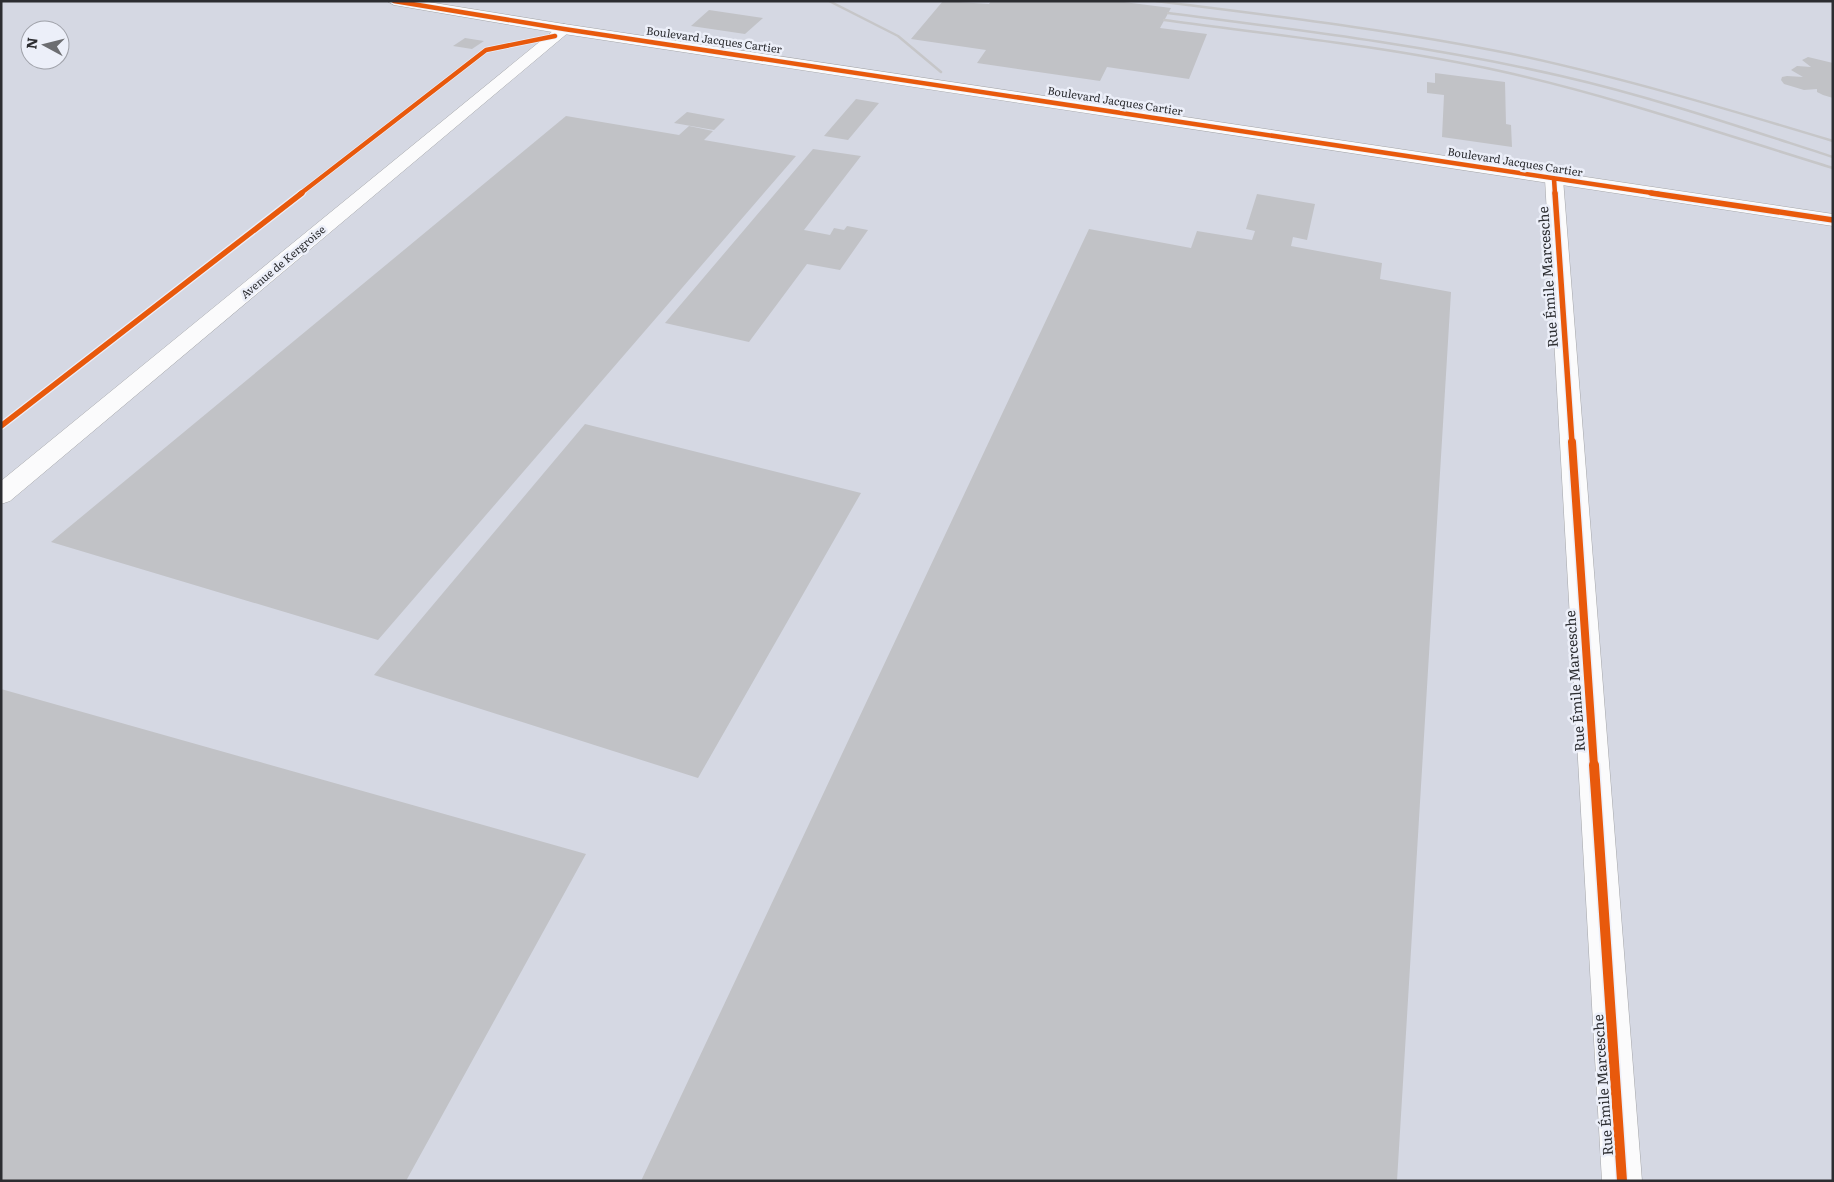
<svg xmlns="http://www.w3.org/2000/svg" width="1834" height="1182" font-family="Literata,serif">
  <rect width="100%" height="100%" fill="#e2e3e8"/>
  <path fill="#d5d8e3" fill-rule="evenodd" d="M1,1h1832v1180h-1832zM30,30h30v30h-30z"/>
  <path fill="#c1c2c6" d="M943,1l46,3 2,-3h125l55,7 -11,20 47,6 -18,45 -82,-12 -7,14 -123,-18 9,-13 -75,-11z
    M709,10l54,8 -18,16 -54,-8z
    M465,38l19,3 -12,8 -19,-3z
    M1808,57l25,6v35l-10,-3 -6,-3v-3l-13,1 -20,-6 -3,-4 1,-3 5,-1 16,1 -12,-7 6,-4 14,1 -9,-7z
    M1435,73l70,9 1,42 5,1 1,22 -70,-10 2,-42 -17,-2v-11l8,1z
    M856,99l23,4 -31,37 -24,-4z
    M687,112l38,7 -11,11 -40,-7z
    M566,116l113,19 10,-9 24,5 -9,9 92,16 -418,484 -327,-98z
    M813,149l48,7 -57,74 26,5 4,-7 10,2 3,-4 21,4 -28,40 -33,-6 -58,78 -84,-19z
    M1257,194l58,10 -8,36 -14,-3 -2,9 91,17 -2,16 71,13 -54,889h-756l448,-952 102,19 6,-17 55,9 3,-9 -9,-2z
    M585,424l276,69 -163,285 -324,-103z
    M1,689l585,165 -180,327h-405z"/>
  <g fill="none" stroke-linecap="round" stroke-linejoin="round">
    <g stroke="#a5a6a9" stroke-width="1">
      <path id="street" d="M564,24l5,2 3,3 -3,3 -559,469 -9,3v-23l558,-455z
        M1554,173l7,2 2,4 79,1002h-40l-57,-1002 2,-4z"/>
    </g>
    <g stroke="#a5a6a9" stroke-width="1">
      <path id="secondary" d="M387,1h35l142,23 1269,190v12l-1269,-192 -170,-29z"/>
    </g>
    <use href="#street" fill="#fbfbfc" fill-rule="evenodd"/>
    <use href="#secondary" fill="#fbfbfc" fill-rule="evenodd"/>
    <path stroke="#c6c6c8" stroke-width="2.5" d="M829,1l69,35 43,36
      M1156,1c119,15 238,29 356,53 108,23 215,55 321,87
      M1168,13c131,17 263,33 393,63 92,21 182,52 272,81
      M1164,20c112,15 225,27 336,51 113,25 222,63 333,97"/>
    <g stroke="#eceff9" stroke-width="6">
      <path id="cycleway-far3" d="M394,1l170,28 1095,165
        M1554,179l1,15
        M300,194l186,-144 69,-14"/>
    </g>
    <g stroke="#eceff9" stroke-width="8">
      <path id="cycleway-far2" d="M1555,193l17,250
        M1651,193l182,27
        M1,426l301,-233"/>
    </g>
    <g stroke="#eceff9" stroke-width="11">
      <path id="cycleway-far1" d="M1572,442l22,324"/>
    </g>
    <g stroke="#eceff9" stroke-width="13">
      <path id="cycleway" d="M1594,765l28,416"/>
    </g>
    <use href="#cycleway-far3" stroke="#e8590c" stroke-width="4.5"/>
    <use href="#cycleway-far2" stroke="#e8590c" stroke-width="5.5"/>
    <use href="#cycleway-far1" stroke="#e8590c" stroke-width="8"/>
    <use href="#cycleway" stroke="#e8590c" stroke-width="10"/>
  </g>
  <g text-anchor="middle" stroke-width="5" stroke-linejoin="round" paint-order="stroke">
    <g font-size="11" fill="#2c2d31" stroke="#eceff9">
      <text transform="translate(714 40) rotate(8)" y="4">Boulevard Jacques Cartier</text>
      <text transform="translate(1115 101) rotate(9)" y="4">Boulevard Jacques Cartier</text>
      <text transform="translate(1515 162) rotate(9)" y="4">Boulevard Jacques Cartier</text>
      <text transform="translate(283 262) rotate(-40)" y="4">Avenue de Kergroise</text>
    </g>
    <g font-size="14" fill="#2c2d31" stroke="#eceff9">
      <text transform="translate(1548 277) rotate(-94)" y="5">Rue Émile Marcesche</text>
      <text transform="translate(1575 681) rotate(-94)" y="5">Rue Émile Marcesche</text>
      <text transform="translate(1603 1085) rotate(-94)" y="5">Rue Émile Marcesche</text>
    </g>
  </g>
  <rect width="1834" height="1182" fill="none" stroke="#2c2d31" stroke-width="5"/>
  <g transform="translate(45 45) rotate(277)"><circle r="24" fill="#eceff9" stroke="#9fa1a9"/>
  <path d="M0-4L9 19L0 12L-9 19Z" fill="#6c6d71"/>
  <text y="-8" font-size="14" font-weight="bold" text-anchor="middle" fill="#2c2d31">N</text>
  </g>
</svg>
